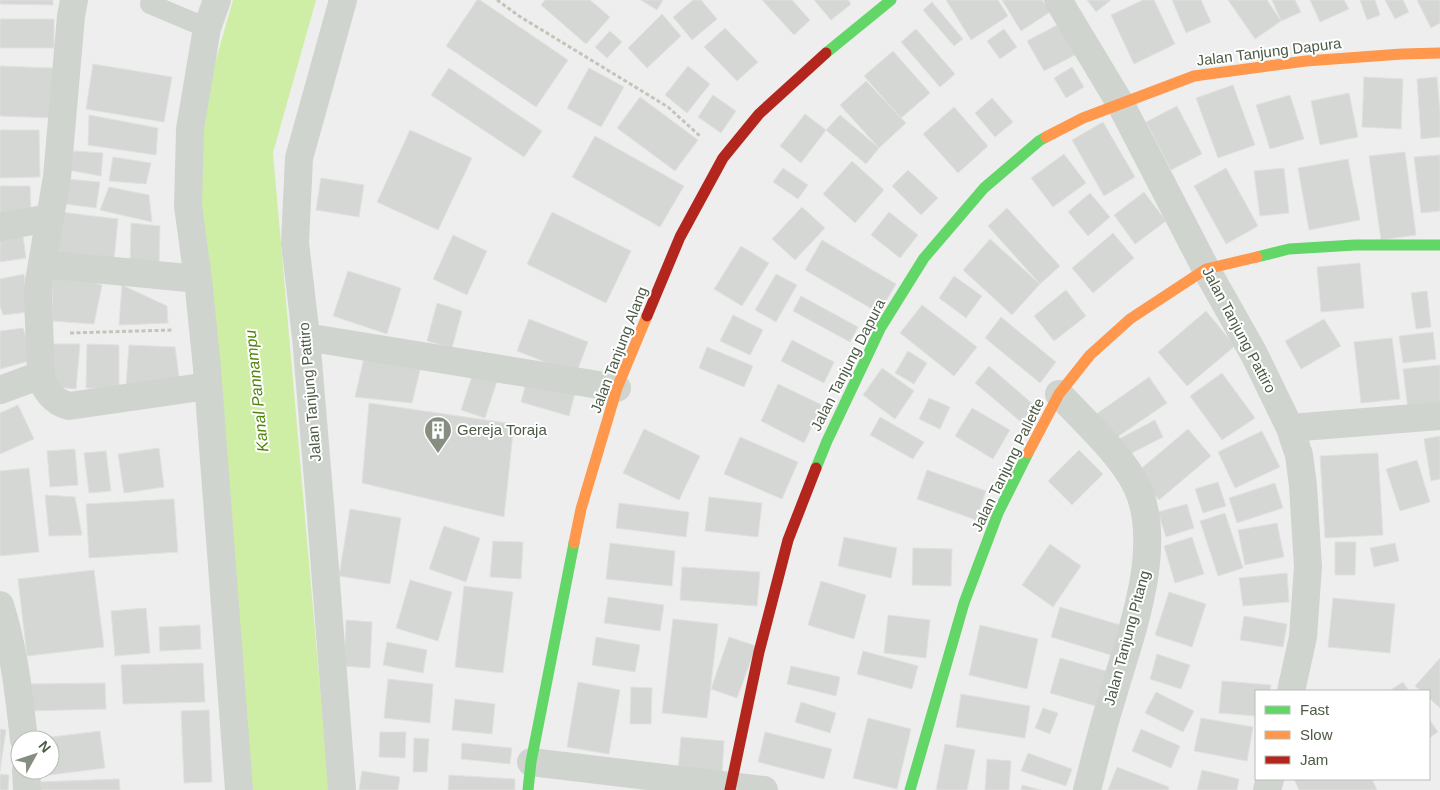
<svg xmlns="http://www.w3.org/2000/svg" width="1440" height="790" font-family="Helvetica,sans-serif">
  <rect width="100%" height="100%" fill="#eeeeef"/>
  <path fill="#ceeea5" d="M233,0h83l-43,153 56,637h-77l-54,-599 3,-79z"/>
  <path fill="#d5d7d4" stroke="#e0e1e0" d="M0,0h53v5l-53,-1z
    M477,0h3l88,60 -32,47 -90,-61z
    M545,0h45l20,17 -24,27 -45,-39z
    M641,0h22l-6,10z
    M693,0h8l16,19 -25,21 -19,-23z
    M762,0h30l18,20 -16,15z
    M814,0h34l3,4 -20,16z
    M946,0h52l10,16 -37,24z
    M1002,0h40l8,12 -29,19z
    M1087,0h24l-15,12z
    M1143,0h11l21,44 -41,20 -23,-49z
    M1172,0h29l10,22 -25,11z
    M1228,0h39l14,21 -26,18z
    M1272,0h23l6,12 -20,9z
    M1310,0h34l5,9 -29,13z
    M1360,0h15l5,15 -13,5z
    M1385,0h18l6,12 -14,7z
    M1417,0h23v23l-9,5z
    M932,2l31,37 -9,7 -31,-36z
    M662,14l19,22 -34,32 -19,-20z
    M0,19h54v29h-54z
    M1059,24l16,31 -31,16 -17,-30z
    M725,28l33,34 -21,19 -33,-34z
    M916,29l39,45 -15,13 -39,-45z
    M1004,29l13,18 -17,12 -13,-18z
    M610,31l12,11 -15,16 -12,-11z
    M893,51l37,42 -29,25 -37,-42z
    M93,64l79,13 -8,45 -78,-13z
    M0,66l53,2 -1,50 -52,-2z
    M688,66l22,18 -23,29 -22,-18z
    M1072,67l12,20 -18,11 -12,-20z
    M449,68l93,63 -18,26 -93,-62z
    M589,68l35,19 -23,40 -34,-19z
    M1364,77l39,2 -2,50 -39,-2z
    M1437,77l3,34v26l-19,2 -4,-60z
    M866,81l40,42 -27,25 -39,-43z
    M1233,85l22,60 -37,13 -22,-60z
    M1349,93l9,44 -38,8 -9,-44z
    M713,95l23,16 -15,22 -23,-16z
    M1290,95l14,44 -34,10 -14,-44z
    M640,97l58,43 -23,31 -58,-43z
    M992,98l21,24 -18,15 -20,-24z
    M1177,106l25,48 -31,16 -25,-48z
    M954,107l34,39 -30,27 -35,-39z
    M805,114l21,16 -25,33 -21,-17z
    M89,115l69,13 -2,27 -68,-10z
    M840,115l39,33 -13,16 -40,-34z
    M1103,122l32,55 -31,19 -32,-56z
    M0,130h39l1,47 -40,1z
    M410,130l62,28 -34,72 -61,-28z
    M595,136l89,50 -24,41 -88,-50z
    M74,151l29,2 -2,23 -33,-6z
    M1405,152l11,83 -35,5 -12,-84z
    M1064,154l22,29 -33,24 -22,-29z
    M1440,155v56l-19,2 -7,-56z
    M113,157l38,6 -5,21 -37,-3z
    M1348,159l12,61 -51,10 -11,-62z
    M852,161l32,29 -29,33 -32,-29z
    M783,168l25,17 -10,14 -25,-17z
    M1226,168l32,58 -32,18 -32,-58z
    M1284,168l5,45 -29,3 -6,-45z
    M908,170l30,28 -17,17 -29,-29z
    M321,178l43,7 -5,32 -43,-7z
    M66,179l34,3 -4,26 -38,-5z
    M0,186h30l1,27 -31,4z
    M109,187l40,8 3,27 -52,-12z
    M1144,192l22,29 -31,23 -21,-29z
    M1090,193l20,24 -22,19 -20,-24z
    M802,207l23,21 -30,32 -23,-21z
    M1007,208l53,58 -20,18 -52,-58z
    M52,211l66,8 -4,42 -67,-9z
    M552,212l79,39 -25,52 -79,-39z
    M889,212l29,23 -18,23 -29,-23z
    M131,223l29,3 -1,40h-29z
    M22,229l4,29 -26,4v-30z
    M1113,233l21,25 -41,35 -21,-25z
    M453,235l34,16 -20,44 -34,-16z
    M990,239l50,45 -28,31 -49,-45z
    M822,240l74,44 -17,29 -74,-43z
    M741,246l28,17 -27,43 -28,-17z
    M1360,263l4,45 -43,4 -4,-45z
    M53,271l49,14 -8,39 -42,-3z
    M348,271l53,17 -14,46 -54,-18z
    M24,274l4,38 -25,3 -3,-9v-27z
    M776,274l21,11 -21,37 -21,-12z
    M954,276l28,20 -16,22 -27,-20z
    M122,285l45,21 1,17 -49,2z
    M1066,290l20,26 -32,25 -20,-25z
    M1427,291l4,36 -15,2 -5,-36z
    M801,296l57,31 -8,15 -57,-31z
    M437,303l25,8 -10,37 -25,-7z
    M922,305l55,42 -23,29 -54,-43z
    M1206,311l29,35 -48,40 -29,-34z
    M733,315l30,15 -13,25 -30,-14z
    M1001,317l55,45 -16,21 -55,-45z
    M529,319l59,23 -12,32 -59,-23z
    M1324,319l17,27 -40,23 -16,-28z
    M23,328l10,32 -33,9v-38z
    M1433,332l3,27 -33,4 -4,-27z
    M1392,338l8,61 -39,4 -7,-61z
    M792,340l42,22 -10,21 -43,-22z
    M53,344h27l-4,45 -21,-2z
    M87,344l32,1v44l-33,-1z
    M129,345l46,2 5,37 -54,2z
    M707,347l46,19 -9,21 -45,-19z
    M366,349l56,13 -10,41 -57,-6z
    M908,351l19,12 -13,21 -19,-11z
    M1440,365v41l-32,4 -5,-41z
    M989,366l46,40 -14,16 -46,-39z
    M882,368l32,23 -19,28 -32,-24z
    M474,370l24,8 -13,40 -24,-8z
    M1222,373l33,45 -33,22 -32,-44z
    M1149,377l18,26 -54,37 -18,-25z
    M527,379l48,14 -6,23 -48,-14z
    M778,384l44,21 -18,38 -43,-22z
    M929,398l21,9 -10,22 -21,-10z
    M369,403l145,21 -10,93 -142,-34z
    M18,405l16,34 -34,15v-41z
    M972,408l38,22 -17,29 -38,-23z
    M880,417l44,25 -11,17 -43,-24z
    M1155,420l8,17 -35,18 -9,-16z
    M644,429l56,27 -21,44 -56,-27z
    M1188,429l23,27 -52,44 -23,-27z
    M1262,431l18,36 -45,21 -17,-36z
    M1440,436v43l-9,2 -7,-42z
    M740,437l58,25 -16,37 -58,-25z
    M159,448l5,39 -40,6 -6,-39z
    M75,449l3,36 -28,2 -3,-36z
    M1079,450l24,24 -31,31 -24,-24z
    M106,451l5,40 -22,2 -5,-40z
    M1378,453l5,82 -58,3 -5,-82z
    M1417,460l13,42 -30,9 -14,-42z
    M29,468l10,84 -39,4v-85z
    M927,470l59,21 -10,29 -59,-21z
    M1218,482l8,24 -23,7 -8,-24z
    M1275,483l8,25 -46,15 -8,-25z
    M45,495l30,2 7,38 -33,1z
    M709,497l53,6 -4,34 -53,-6z
    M174,499l4,53 -89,6 -3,-54z
    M619,503l70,9 -3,25 -70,-9z
    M1187,504l7,24 -28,9 -8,-25z
    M350,509l51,9 -11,66 -51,-8z
    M1225,513l18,55 -25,8 -18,-55z
    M1277,523l7,34 -39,8 -7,-35z
    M444,526l36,12 -14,44 -37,-13z
    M844,537l53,11 -6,30 -53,-12z
    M1192,537l12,37 -29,9 -11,-37z
    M493,541l30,1 -2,37 -31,-2z
    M1335,542h21l-1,33h-20z
    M610,543l65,8 -3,35 -66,-7z
    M1395,543l4,18 -25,6 -4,-19z
    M1050,544l31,22 -28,41 -31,-22z
    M913,548l39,1 -1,37 -39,-1z
    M682,567l78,5 -3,34 -77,-6z
    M94,570l10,77 -77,9 -9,-77z
    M1287,573l2,29 -46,4 -4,-28z
    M410,580l42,12 -14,49 -42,-13z
    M821,581l45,14 -12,44 -46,-14z
    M464,586l49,6 -10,81 -48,-6z
    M1169,592l37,12 -14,43 -37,-12z
    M608,597l56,8 -4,26 -56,-8z
    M1333,598l62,6 -5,49 -62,-6z
    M1060,607l60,18 -9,30 -60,-18z
    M146,608l4,45 -35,3 -4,-45z
    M888,615l42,5 -4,38 -42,-5z
    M1244,616l43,8 -4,23 -43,-7z
    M673,619l45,5 -11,94 -45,-5z
    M346,620l26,2 -2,46 -26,-2z
    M200,625l1,24 -41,2 -1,-24z
    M980,625l58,14 -11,50 -58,-14z
    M596,637l44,8 -5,27 -43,-7z
    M729,637l27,9 -19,52 -26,-9z
    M387,642l40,8 -4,23 -40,-8z
    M863,651l55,15 -6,23 -55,-15z
    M1157,654l33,11 -9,24 -31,-10z
    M1060,658l53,15 -10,35 -53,-15z
    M1440,658v50l-11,-10v-7h-8l-6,-5z
    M203,663l2,39 -82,2 -2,-39z
    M791,666l49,11 -4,19 -49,-12z
    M388,679l45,5 -3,39 -46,-5z
    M1222,681l49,4 -1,6h-14v25l-37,-3z
    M578,682l42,8 -11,64 -42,-7z
    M1403,682l6,9h-20z
    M105,683l1,26 -78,2 -1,-27z
    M631,687l21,1 -1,36h-21z
    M1156,692l38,19 -11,21 -38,-19z
    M961,694l69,12 -5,32 -69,-11z
    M455,699l40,5 -3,30 -40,-4z
    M801,702l35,11 -6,20 -35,-11z
    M1043,708l15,5 -8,21 -15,-6z
    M209,710l3,72 -28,1 -3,-72z
    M868,718l43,11 -14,60 -44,-11z
    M1201,718l52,9 -6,34 -53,-10z
    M1429,719l9,13 -9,6z
    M0,729l6,1 -6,41z
    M1141,729l39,17 -9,22 -39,-17z
    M100,731l5,37 -56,7 -1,-5h2v-30h-6v-2z
    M380,732h26l-1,26 -26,-1z
    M765,732l67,17 -8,30 -66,-17z
    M681,737l43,4 -2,33 -44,-4z
    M414,738l15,1 -2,33h-14z
    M462,743l50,5 -2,16 -49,-5z
    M945,744l30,6 -8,40h-31z
    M1028,753l44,16 -6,17 -45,-15z
    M987,759l24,2 -2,29h-24z
    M1117,767l52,20 -1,3h-60z
    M1202,770l37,9 -2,11h-40z
    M362,771l38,6 -2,13h-39z
    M0,774l9,1 -1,15h-8z
    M449,775l66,4v11h-67z
    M119,779l1,11h-82v-8z
    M1294,779h78l5,11h-78z
    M1022,785l19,5h-20z"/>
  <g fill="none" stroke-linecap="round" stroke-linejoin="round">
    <path stroke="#c5c4b9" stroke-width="3" stroke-dasharray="4 2.5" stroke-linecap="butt" d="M497,0l22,16 149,91 33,30
      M70,333l102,-3"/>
    <path stroke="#d0d4cf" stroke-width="20" d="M150,4l57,24"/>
    <path stroke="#d0d4cf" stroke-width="28" d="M74,0l-3,16 -14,161 -18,104 -1,16 3,78c3,15 13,27 28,31l139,-20
      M217,0l-10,28 -17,101 -2,77 10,73 9,89 32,422
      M1058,0l62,103 86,166 48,85 36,74 9,27 4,31 5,81 -5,70 -12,54
      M0,227l49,-9
      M43,264l155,15
      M306,337l311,51
      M0,390l41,-15
      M1059,394c24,26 63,61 78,93 28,60 -8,152 -25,211 -10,31 -17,61 -25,92
      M1290,428l150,-12
      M0,605c14,44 19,89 24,135
      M531,762l233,28
      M26,770l1,20
      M342,790l-22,-286 -14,-167 -11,-94 4,-85 44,-158
      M1267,790l3,-11"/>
    <path stroke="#63d668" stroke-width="11" d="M826,53l65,-53
      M1257,257l32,-8 66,-4h85
      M816,468l11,-27 54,-114 43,-69 60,-70 55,-47 7,-4
      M528,790l3,-28 43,-219
      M910,790l54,-187 34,-90 30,-60"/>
    <path stroke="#ff974d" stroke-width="11" d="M1046,137l37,-19 111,-42 112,-15 96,-7 38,-1
      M1028,453l31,-59 31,-39 40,-36 76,-50 51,-12
      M574,543l7,-34 36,-121 30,-72"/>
    <path stroke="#b3261e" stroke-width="11" d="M647,316l33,-79 43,-79 36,-44 67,-61
      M730,790l29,-138 29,-112 28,-72"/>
  </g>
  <defs>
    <g id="building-pin" transform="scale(1.4375)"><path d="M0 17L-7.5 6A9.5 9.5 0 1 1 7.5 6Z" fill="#858e80" stroke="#fff"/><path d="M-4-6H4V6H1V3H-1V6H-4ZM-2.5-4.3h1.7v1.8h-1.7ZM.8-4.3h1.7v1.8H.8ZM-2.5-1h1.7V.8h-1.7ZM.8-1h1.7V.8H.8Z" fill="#fff"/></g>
  </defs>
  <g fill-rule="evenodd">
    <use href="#building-pin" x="438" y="430"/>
  </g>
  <g text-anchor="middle" stroke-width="4" stroke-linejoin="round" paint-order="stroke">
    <g font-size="15" fill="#4c5b45" stroke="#fff">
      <text transform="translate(1269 52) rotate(-7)" y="5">Jalan Tanjung Dapura</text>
      <text transform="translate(1239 330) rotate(62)" y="5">Jalan Tanjung Pattiro</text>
      <text transform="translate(619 350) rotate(-69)" y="5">Jalan Tanjung Alang</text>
      <text transform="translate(848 365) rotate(-63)" y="5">Jalan Tanjung Dapura</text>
      <text transform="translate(310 392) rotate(-95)" y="5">Jalan Tanjung Pattiro</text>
      <text transform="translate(1008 465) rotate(-64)" y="5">Jalan Tanjung Pallette</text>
      <text transform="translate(1127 638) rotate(-75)" y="5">Jalan Tanjung Pitang</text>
    </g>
    <g font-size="15" fill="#4c5b45" stroke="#fff" text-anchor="start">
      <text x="457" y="435">Gereja Toraja</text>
    </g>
    <g font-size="16" font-style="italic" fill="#4f840a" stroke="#fff">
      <text transform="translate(256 391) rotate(-96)" y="6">Kanal Pannampu</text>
    </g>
  </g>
  <rect x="1255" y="690" width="175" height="90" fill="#ffffff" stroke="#b7bdb5"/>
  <rect x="1265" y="706" width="25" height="8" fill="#63d668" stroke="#b7bdb5"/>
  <text x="1300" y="715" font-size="15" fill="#4c5b45">Fast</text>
  <rect x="1265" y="731" width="25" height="8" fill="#ff974d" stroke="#b7bdb5"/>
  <text x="1300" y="740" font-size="15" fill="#4c5b45">Slow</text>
  <rect x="1265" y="756" width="25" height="8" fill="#b3261e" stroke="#b7bdb5"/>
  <text x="1300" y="765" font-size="15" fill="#4c5b45">Jam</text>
  <g transform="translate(35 755) rotate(50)"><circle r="24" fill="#ffffff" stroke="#b7bdb5"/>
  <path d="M0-4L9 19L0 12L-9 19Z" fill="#858e80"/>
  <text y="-8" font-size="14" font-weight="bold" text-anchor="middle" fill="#4c5b45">N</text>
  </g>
</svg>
